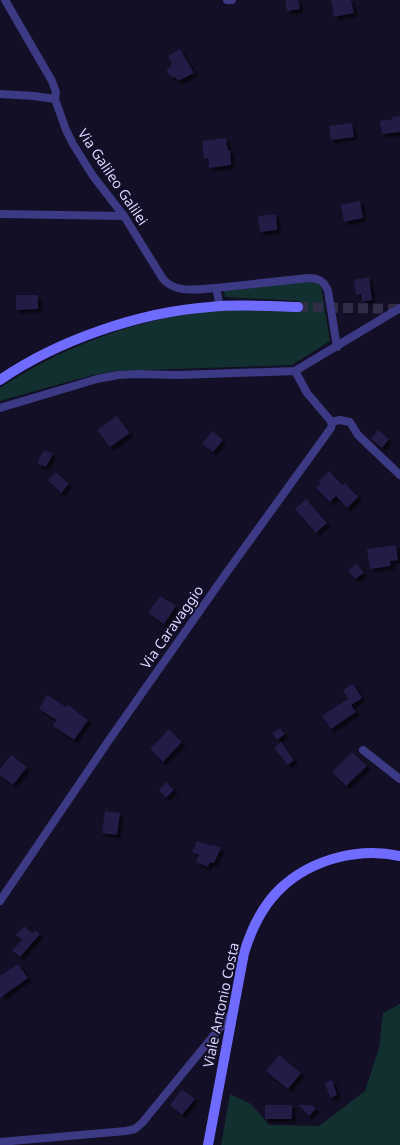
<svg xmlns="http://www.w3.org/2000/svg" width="400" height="1145" font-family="'Noto Sans',sans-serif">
  <defs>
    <filter id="shadow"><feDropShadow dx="3.5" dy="3.5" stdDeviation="1" flood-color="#0009"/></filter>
  </defs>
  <rect width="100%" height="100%" fill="#130f26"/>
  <path fill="#12302f" d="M310,281h5l6,5 9,55 -38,24 -177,6 -26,5 -89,25v-13c48,-32 102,-55 158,-68 10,-2 20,-5 29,-7 38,-5 75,-3 112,-2v-10l-74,-4 -1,-6z
    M400,1004v141h-179l9,-51 21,10 18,21 50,1 46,-35 14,-43 4,-35z"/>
  <path fill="#241b47" filter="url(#shadow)" d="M285,0h13l2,9 -13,2z
    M331,0h20l3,13 -20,4z
    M180,49l14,24 -16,8 -2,-3 -5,-1 -3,-3 -1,-4 5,-6 -4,-8z
    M400,116v16l-18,2 -2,-13 13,-2 -1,-2z
    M352,123l2,14 -23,3 -2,-14z
    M226,138l2,13 2,-1 1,15 -22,3 -1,-10 -4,1 -2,-18z
    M360,201l3,17 -19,4 -3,-17z
    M276,214l1,16 -17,2 -2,-16z
    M369,277l3,23 -10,2 -1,-8 -5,1 -2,-15z
    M16,295h22v14l-22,1z
    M117,416l13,17 -20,14 -13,-17z
    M378,430l11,9 -7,9 -11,-9z
    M212,431l11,9 -10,12 -11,-8z
    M44,450l9,4 -7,13 -9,-4z
    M329,471l13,14 3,-2 13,14 -11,11 -11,-12 -6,6 -14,-14 5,-5 -2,-2z
    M56,472l13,12 -8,9 -13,-13z
    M306,499l21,24 -11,10 -21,-24z
    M396,545l2,15 -8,1 1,5 -21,3 -3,-20z
    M357,564l7,9 -9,6 -7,-9z
    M160,596l16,10 -12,18 -16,-11z
    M353,684l9,14 -11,7 5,7 -25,17 -9,-13 26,-17 -5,-9z
    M47,695l19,12 2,-2 20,15 -14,20 -21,-14 4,-6 -18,-11z
    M280,728l5,6 -8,6 -5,-7z
    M169,729l13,13 -19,20 -13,-13z
    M281,742l13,18 -6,5 -14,-17z
    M352,752l15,14 -21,20 -14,-14z
    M11,755l16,12 -14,18 -13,-10v-6z
    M166,782l8,8 -8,8 -7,-8z
    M105,811l15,2 -3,22 -15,-2z
    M197,841l14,5 1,-2 9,4 -7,15 -4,-1 -2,5 -12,-5 3,-7 -7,-3z
    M24,926l8,7 3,-3 5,4 -20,23 -8,-7 10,-10 -6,-5z
    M18,964l10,14 -28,20v-22z
    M279,1055l22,18 -13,16 -22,-18z
    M332,1080l5,15 -7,3 -5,-15z
    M182,1089l13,10 -13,16 -12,-10z
    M265,1105h27v14h-27z
    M298,1105h14l4,4 -7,7z"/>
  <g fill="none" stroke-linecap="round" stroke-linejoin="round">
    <path stroke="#312d47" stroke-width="10" stroke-dasharray="10 5" stroke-linecap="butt" d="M298,307l102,2"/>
    <path stroke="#3d3a85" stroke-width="8" d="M5,0l47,81 4,11 -1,7 11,31 7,14 20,32 31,40 39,63c13,15 35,10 53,9l4,18
      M227,0h5
      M0,94l34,2 21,3
      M0,214l124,2
      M216,288l92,-10c11,0 16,3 20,13l9,56
      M0,408l97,-29 21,-4 19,-1 42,1 116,-4 105,-63
      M331,422l9,-2 10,2 8,13 42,40
      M363,750l37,29
      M0,901l107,-158 120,-171 104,-144 1,-4 -2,-4 -23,-27 -12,-22
      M0,1142l126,-11 9,-2 7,-6 90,-110"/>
    <path stroke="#6f6bff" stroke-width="10" d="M0,380c58,-40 140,-68 210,-73 29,-3 59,-1 88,0
      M208,1145l36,-192c7,-23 19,-48 37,-65 31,-29 78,-41 119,-32"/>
  </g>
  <g text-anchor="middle" stroke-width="4" stroke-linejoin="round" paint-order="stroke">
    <g font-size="14" fill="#d9d4ff" stroke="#130f26">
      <text transform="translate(113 177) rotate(56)" y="5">Via Galileo Galilei</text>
      <text transform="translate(172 627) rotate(-55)" y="5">Via Caravaggio</text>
      <text transform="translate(221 1005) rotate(-78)" y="5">Viale Antonio Costa</text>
    </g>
  </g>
</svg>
